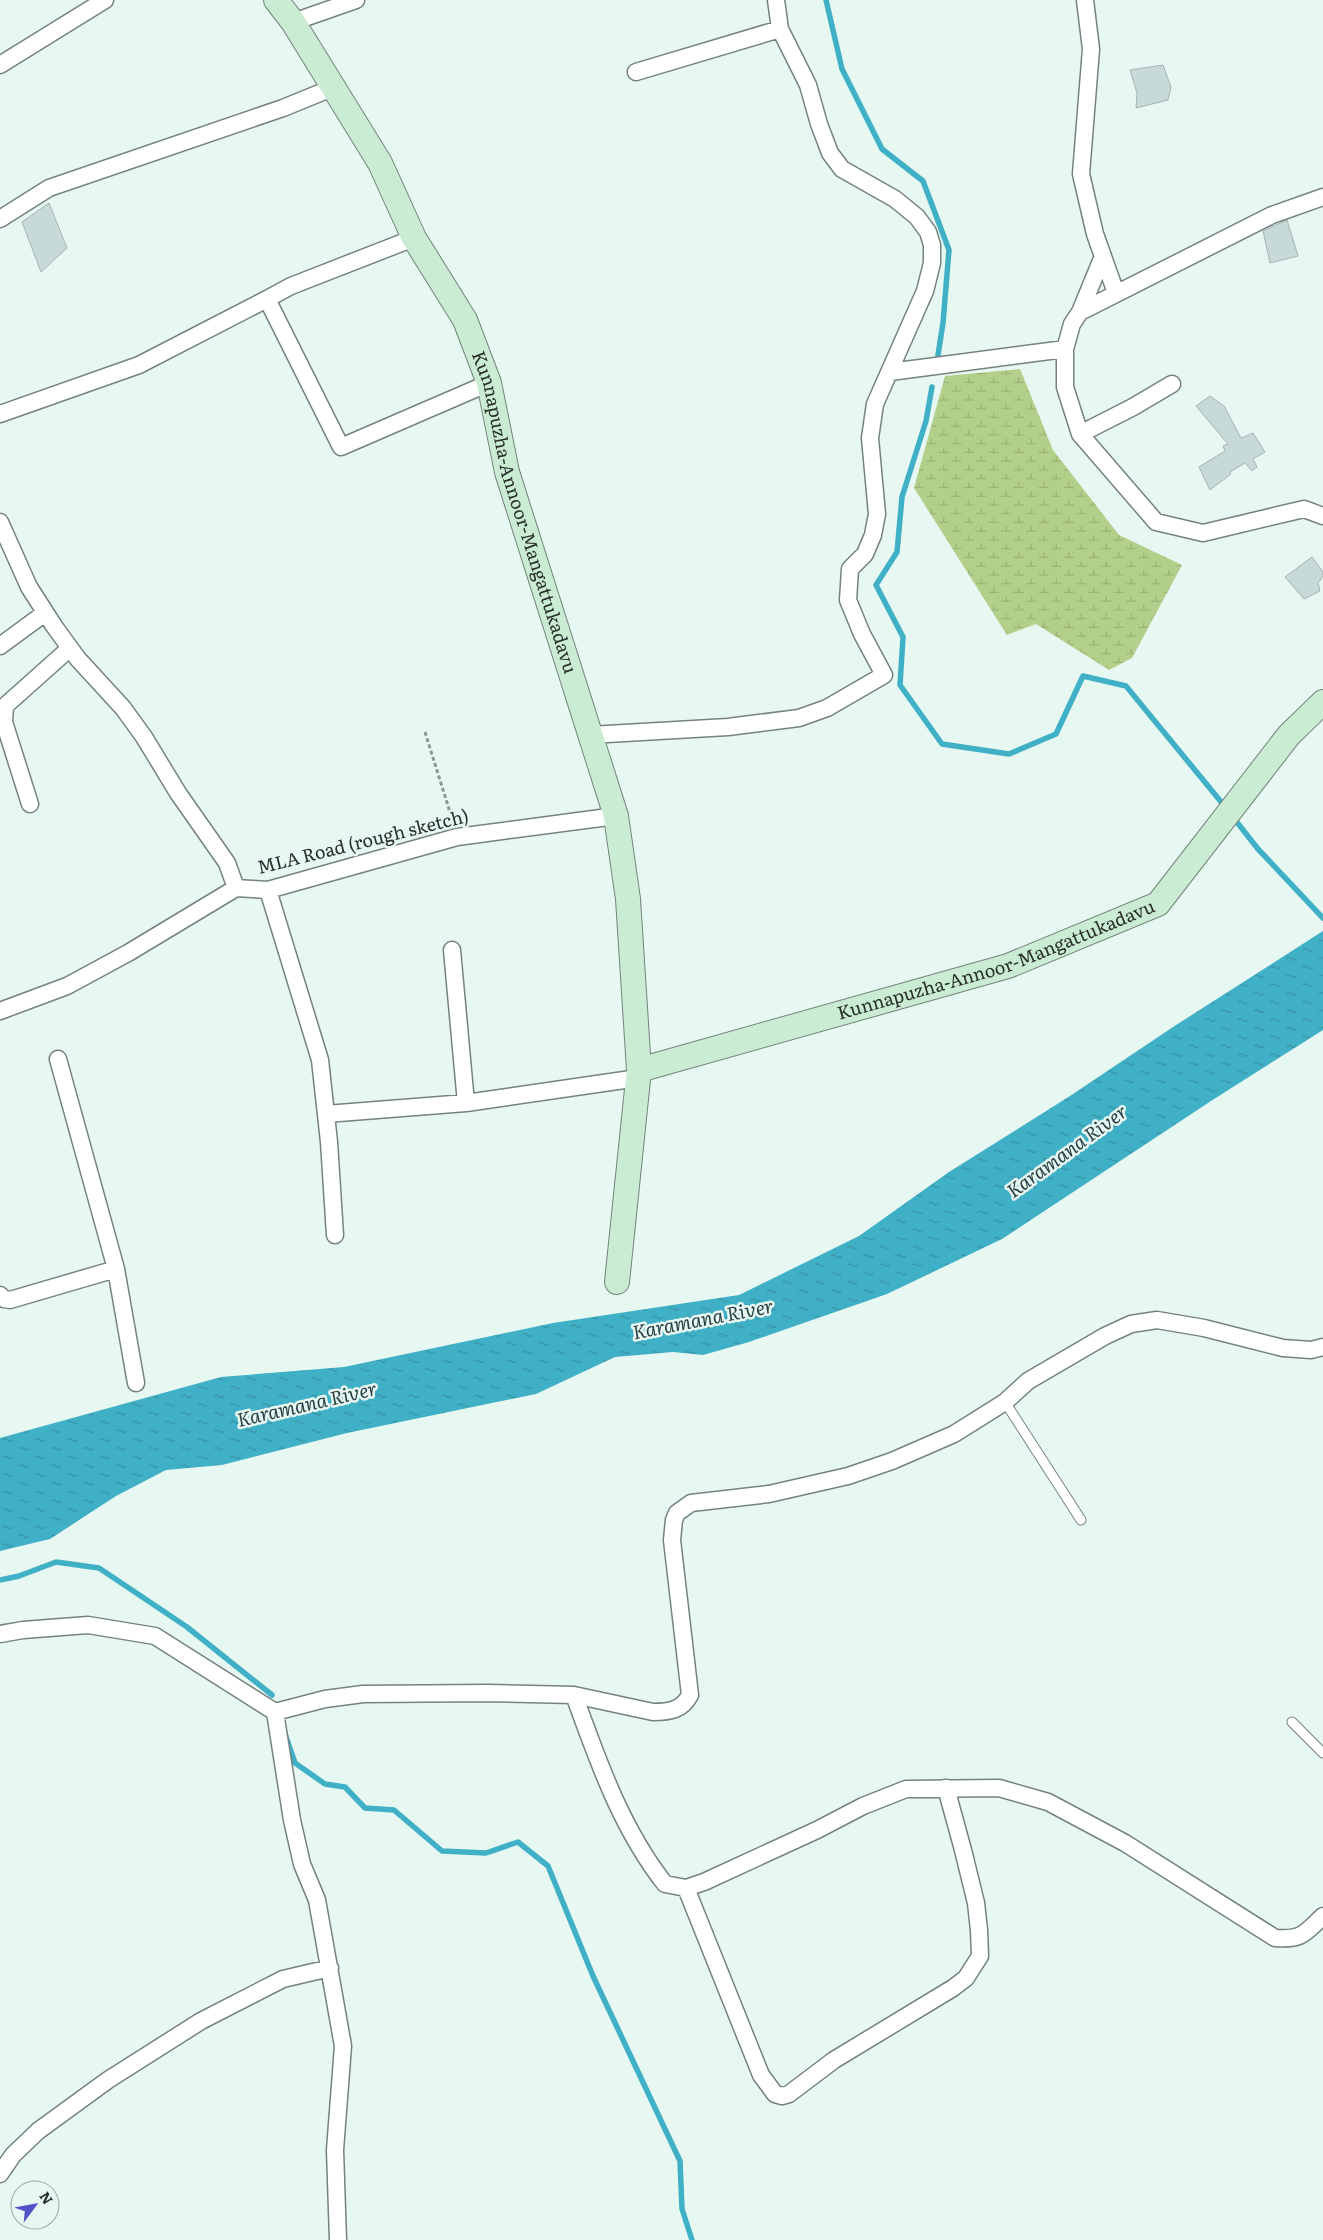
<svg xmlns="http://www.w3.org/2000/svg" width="1323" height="2240" font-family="Literata,serif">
  <defs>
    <pattern id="wetland-marsh" width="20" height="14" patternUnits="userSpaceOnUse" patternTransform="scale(1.25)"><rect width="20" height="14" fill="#b2d08a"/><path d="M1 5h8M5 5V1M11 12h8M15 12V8" fill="none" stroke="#99b377"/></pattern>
    <pattern id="water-ripples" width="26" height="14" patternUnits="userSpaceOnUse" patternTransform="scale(1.25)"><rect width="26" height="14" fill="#40b0c6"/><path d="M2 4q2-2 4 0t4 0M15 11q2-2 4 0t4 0" fill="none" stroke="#3690a1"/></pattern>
  </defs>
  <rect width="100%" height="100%" fill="#e7f7f1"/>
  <path fill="url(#wetland-marsh)" d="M1020,369l33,81 66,85 63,30 -50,93 -23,12 -73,-46 -29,11 -93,-147 31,-112z"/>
  <path fill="url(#water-ripples)" d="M1323,931v99l-112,71 -209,138 -115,55 -138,48 -46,13 -30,-3 -58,5 -79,37 -189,39 -125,32 -56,5 -50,26 -66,43 -50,12v-113l221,-61 123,-10 209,-44 186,-28 120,-59 90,-64 121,-76 103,-69z"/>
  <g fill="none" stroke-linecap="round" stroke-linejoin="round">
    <path stroke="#40b0c6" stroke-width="5.5" d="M826,0l16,69 40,80 41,32 26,69 -6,73 -5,32
      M932,387l-6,34 -24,76 -5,55 -21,33 27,52 -3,48 42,59 67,10 47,-20 27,-58 43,10 96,117
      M1236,821l22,28 65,69
      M0,1580l19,-4 37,-14 43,6 88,59 85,68
      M285,1734l10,29 30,21 20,3 20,21 29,2 48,41 44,2 32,-11 30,24 45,110 87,185 2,48 10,31"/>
  </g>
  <path fill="#c7d9d8" stroke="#a3b4b3" d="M1163,65l8,22 -3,13 -32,8 1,-15 -7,-23z
    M49,203l18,45 -26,24 -19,-50z
    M1287,220l11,36 -28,7 -7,-32z
    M1210,396l14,10 17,32 12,-5 12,19 -12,7 4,8 -5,4 -7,-8 -15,9 1,2 -21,16 -11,-23 26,-16 -2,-5 5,-2 -32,-38z
    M1312,557l11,15v4l-5,7 2,8 -16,8 -19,-22z"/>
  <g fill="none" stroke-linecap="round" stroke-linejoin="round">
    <g stroke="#74837d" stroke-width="11">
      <path id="lane" d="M1005,1402l76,118
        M1292,1722l31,31"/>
    </g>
    <g stroke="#74837d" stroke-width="19">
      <path id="street" d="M1085,0l6,49 -10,125 14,60 21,59
        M293,22l63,-22
        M0,65l105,-65
        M636,72l144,-43
        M0,219l49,-31 234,-80 49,-20
        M267,299l24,-13 123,-48
        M1080,312l23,-56
        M1065,349l7,-25 8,-12 192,-97 51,-18
        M890,372l175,-23v38l15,47 76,88 47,11 101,-24 19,7
        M0,414l139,-49 128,-66 74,148 148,-64
        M1080,434l53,-27 39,-23
        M0,522l29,65 25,39 24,33 45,49 21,29 34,56 49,70 9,25
        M0,646l45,-33
        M590,735l138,-8 71,-9 28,-10 57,-33 -22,-41 -14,-34 2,-31 15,-15 8,-19 4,-21 -7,-76 5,-34 50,-113 7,-28v-18l-4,-13 -11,-15 -22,-18 -53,-30 -12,-16 -11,-29 -11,-39 -28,-56 -4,-29
        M30,804l-26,-82 1,-16 65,-58
        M268,890l52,170 9,82 6,93
        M452,950l14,153 172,-25
        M0,1011l67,-25 61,-33 108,-65 32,2 189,-53 159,-21
        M58,1059l58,210 20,114
        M326,1114l140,-11
        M0,1295l4,4 6,1 106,-31
        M0,1634l23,-4 65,-5 67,11 120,76 50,-13 38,-5 125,-1 86,2 79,17c17,0 29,-2 37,-17l-18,-155 2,-20 3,-7 14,-10 78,-9 79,-18 44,-15 62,-27 51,-32 23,-21 77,-45 26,-12 26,-4 47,8 79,20 28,2 12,-3
        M574,1695c24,66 47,133 91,189l21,4 18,-6 113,-52 46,-24 43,-17 93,-1 49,14 77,41 150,95c27,2 29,-4 48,-22
        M275,1712l17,108 10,44 15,36 26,146 -8,104 3,90
        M686,1888l75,187 14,19 7,2 7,-2 45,-34 119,-72 13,-10 14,-22 -1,-26 -3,-27 -13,-53 -17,-62
        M0,2174l13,-19 25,-24 70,-51 93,-59 82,-42 47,-11"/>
    </g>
    <g stroke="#74837d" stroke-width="26">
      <g id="secondary">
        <path id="s1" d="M276,0l17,22 87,141 34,75 51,82 24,63 18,89 109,344 12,83 11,171 -22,212"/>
        <path id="s2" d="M639,1070l369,-104 150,-62 131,-169 34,-33"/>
      </g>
    </g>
    <path stroke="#8e9995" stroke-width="3" stroke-dasharray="4 2.5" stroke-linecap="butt" d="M425,732l28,90"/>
    <use href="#lane" stroke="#fff" stroke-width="9"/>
    <use href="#street" stroke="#fff" stroke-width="16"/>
    <use href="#secondary" stroke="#caecd2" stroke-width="24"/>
  </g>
  <g text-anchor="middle" stroke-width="5" stroke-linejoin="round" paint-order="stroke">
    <g font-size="18" fill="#292f2d" stroke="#e7f7f1">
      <text dy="6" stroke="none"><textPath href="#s1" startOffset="574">Kunnapuzha-Annoor-Mangattukadavu</textPath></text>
      <text transform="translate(363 842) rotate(-14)" y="6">MLA Road (rough sketch)</text>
      <text dy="6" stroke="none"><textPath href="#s2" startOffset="374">Kunnapuzha-Annoor-Mangattukadavu</textPath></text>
    </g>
    <g font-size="19" font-style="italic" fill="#274045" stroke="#e7f7f1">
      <text transform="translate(1067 1151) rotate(-36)" y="7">Karamana River</text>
      <text transform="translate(703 1319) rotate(-11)" y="7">Karamana River</text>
      <text transform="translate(307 1404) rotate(-13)" y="7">Karamana River</text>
    </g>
  </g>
  <g transform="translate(35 2205) rotate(58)"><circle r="24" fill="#e7f7f1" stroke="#9ba7a3"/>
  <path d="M0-4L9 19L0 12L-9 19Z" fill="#5152c9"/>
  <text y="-8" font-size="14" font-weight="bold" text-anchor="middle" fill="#292f2d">N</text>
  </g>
</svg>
